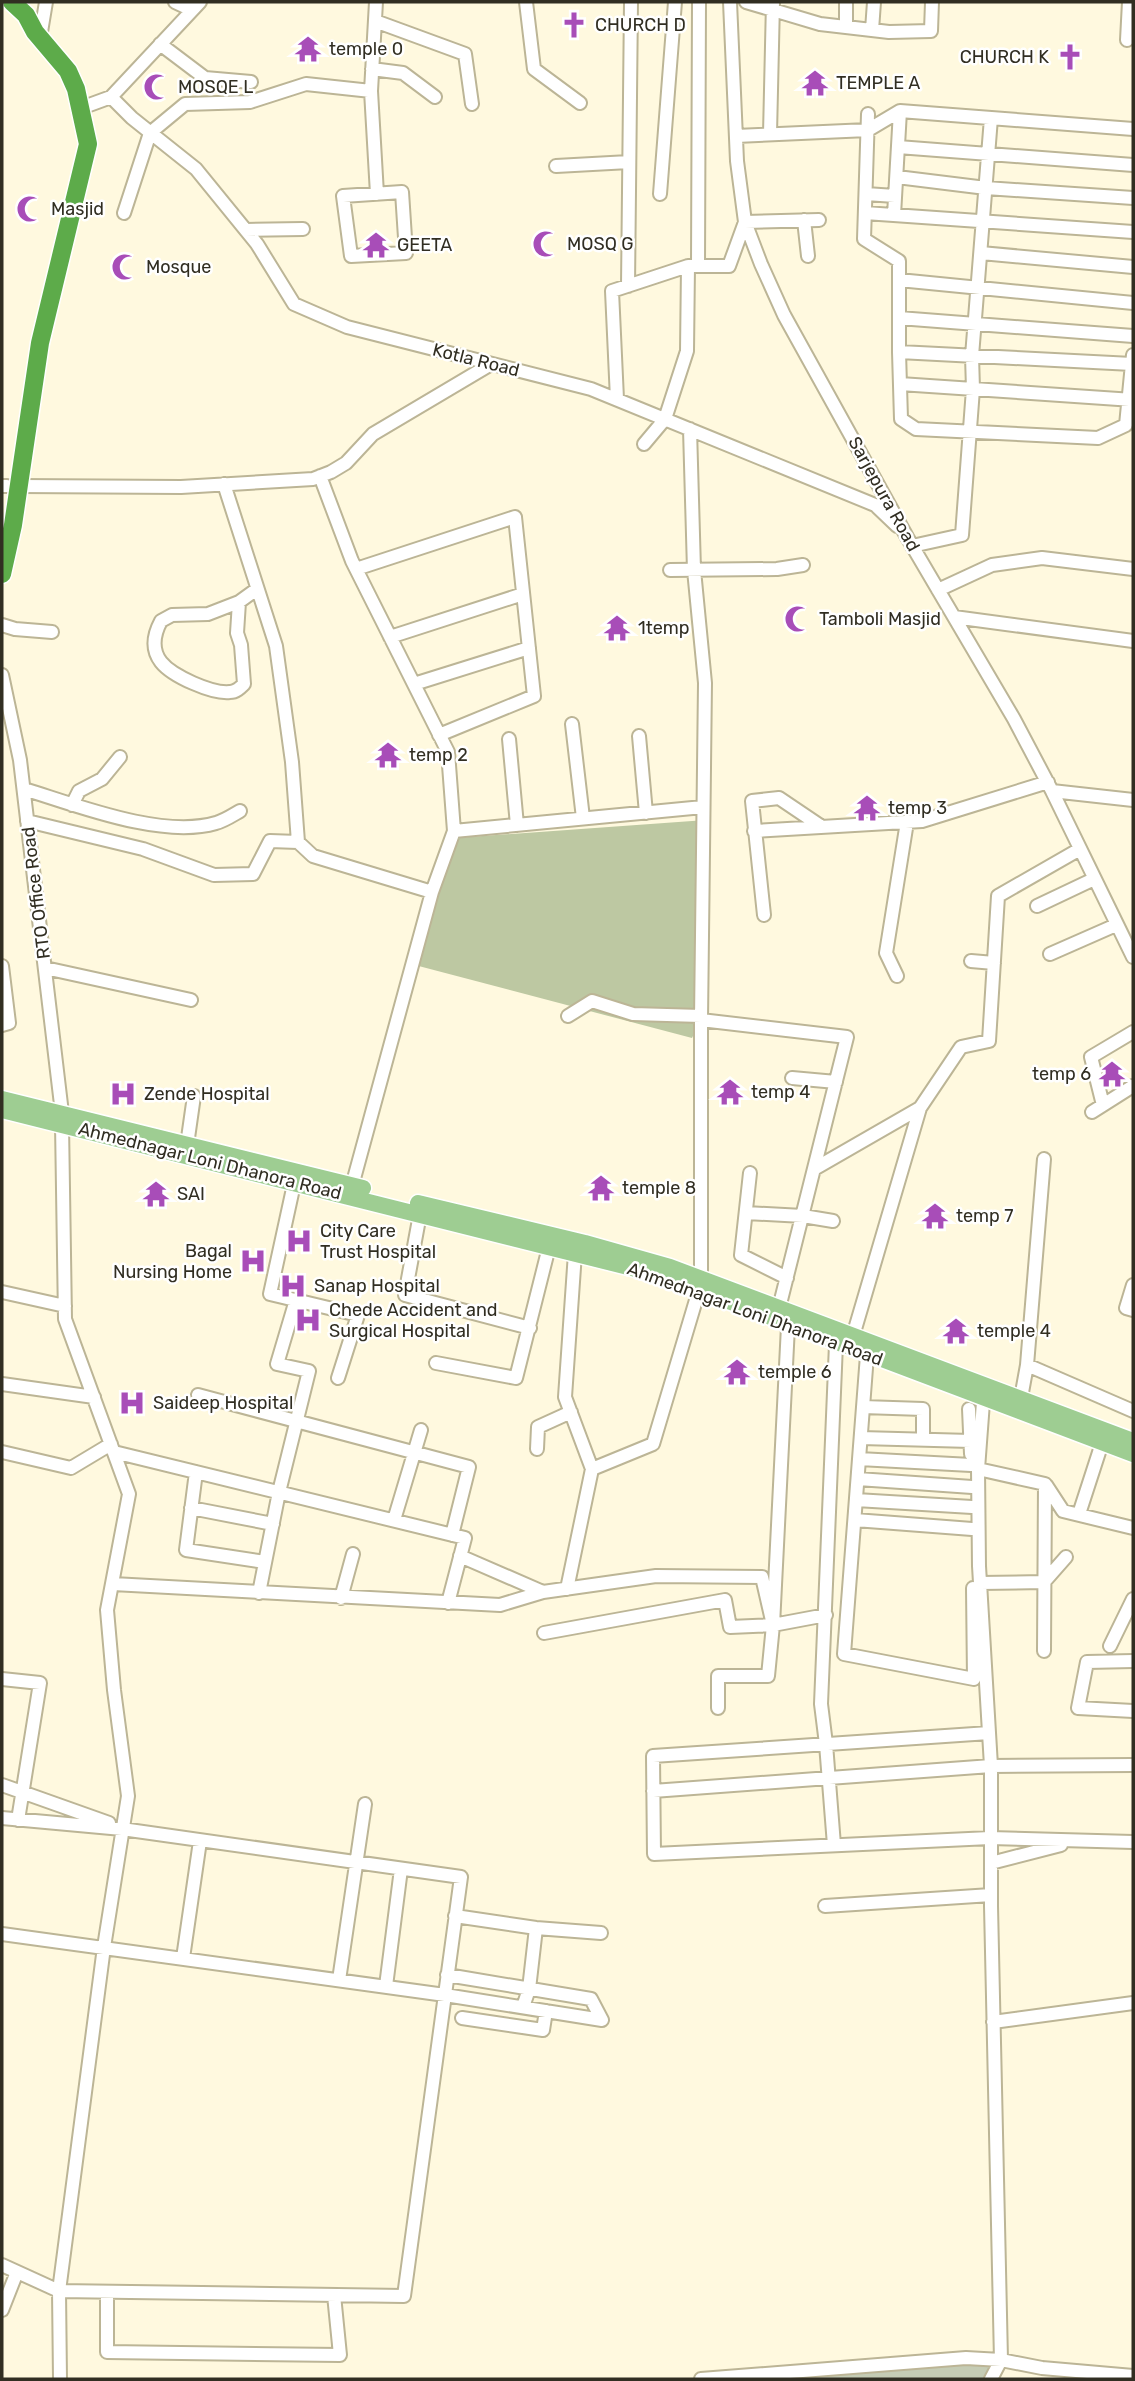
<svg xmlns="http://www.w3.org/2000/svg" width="1135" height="2381" font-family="Rubik,sans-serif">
  <rect width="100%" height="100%" fill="#fff9df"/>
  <path fill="#c5ccb5" d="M1001,2360l-4,19h-280z"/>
  <path fill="#bdc8a2" d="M706,820l-5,200 -9,18 -281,-74 44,-126z"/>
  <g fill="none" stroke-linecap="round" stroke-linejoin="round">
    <g stroke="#bcb596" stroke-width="16">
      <path id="minor" d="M175,2l17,8
        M376,2l-5,89 6,103
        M526,2l8,67 46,34
        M730,2l7,159 8,61 16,42 23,51 123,222 107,182 38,72 81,166
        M746,2l74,22 69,8 42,-1 1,-29
        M375,21l90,33 7,50
        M846,27v-25
        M872,30l2,-28
        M40,38l6,-36
        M1127,40l2,-38
        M160,44l45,34 46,4
        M372,69l31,4 32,24
        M111,97l21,21 64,51 61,75 37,60 53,23 244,62 284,116 22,21
        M81,108l30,-11 89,-95
        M868,114l-4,125 35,22v91
        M770,134l3,-132
        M736,136l132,-6 32,-19 233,18
        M898,147l235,18
        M556,166l73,-4
        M897,177l89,11 147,10
        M402,192l4,61 -55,3 -8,-60z
        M660,194l15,-192
        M866,194l29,2
        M124,213l26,-80 35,-29 65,-2 56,-18 65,7
        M865,213l268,19
        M894,215l6,-104
        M804,220l4,36
        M246,230l57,-1
        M981,253l152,14
        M698,266l1,-264
        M899,280l234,23
        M628,286l3,-284
        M899,318l234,18
        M1133,355l-1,9 -6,61 -28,13 -182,-9 -15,-10 -2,-67 233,12h1
        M900,384l233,16
        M617,399l-5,-108 76,-25h41l16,-44 74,-2
        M690,429l4,141 11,113 -4,337v259
        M644,444l21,-25 22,-68 1,-85
        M320,476l32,85 96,191 6,79 249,-24
        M224,484l52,162 16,116 6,80 15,14 119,36 -80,294
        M2,486h5
        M19,486l162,1 132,-8 18,-7 15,-9 27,-29 118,-70
        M912,546l50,-11 11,-146 -1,-33 19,-238
        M356,569l159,-52 19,179 -95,39
        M670,570l107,-1 26,-4
        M938,590l54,-25 50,-7 91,11
        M239,602l-31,12 -36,1 -11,6c-7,13 -10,28 0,41 11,14 51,32 69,30 6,0 10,-4 14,-8l-3,-39 -4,-12 2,-31 18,-13
        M954,617l179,24
        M2,625l13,4 37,3
        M390,637l133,-43
        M2,675l18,85 42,353
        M414,684l115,-36
        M572,724l11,94
        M639,736l7,77
        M509,739l8,86
        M24,789c52,16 138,50 192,34 8,-2 17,-8 24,-12
        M1052,791l81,9
        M72,805l7,-14 23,-12 18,-22
        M27,821l116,28 71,26 39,-1 17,-33 28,1
        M754,831l168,-10 126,-39
        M432,892l22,-61
        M1037,906l57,-27
        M764,915l-12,-114 27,-3 43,29
        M1050,954l66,-29
        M971,961l23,2
        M2,966l7,57 -7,2
        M45,968l146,32
        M897,976l-11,-23 21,-131
        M568,1016l24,-15 41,13 68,2
        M701,1020l146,17 -68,271
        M792,1078l44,4
        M1103,1105l-12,-48 42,-25
        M1092,1112l41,-26
        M187,1145l7,-49
        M814,1169l106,-61
        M750,1173l-9,82 46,23
        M294,1184l-24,110 88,21 -20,63
        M746,1213l57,3 30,5
        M420,1214l-15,81 125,33
        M575,1253l-10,144 27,72
        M1133,1285l-7,23 7,2
        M2,1292l63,14
        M788,1326l-15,299 53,-10
        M853,1336l67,-228 41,-61 28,-6 9,-145 82,-47
        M867,1355l-23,299 130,25 -1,-91
        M436,1363l80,15 33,-131
        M1027,1365l106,46
        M2,1384l92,13
        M984,1389l-6,80 1,97 12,200v140l10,454 -10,19
        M198,1395l271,72 -17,68
        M1021,1398l6,-33 17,-206
        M863,1407l60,2v31
        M969,1409l2,45
        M861,1438l110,3
        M537,1449l1,-22 33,-15
        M2,1452l69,16 40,-24
        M114,1452l351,86 -17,65
        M859,1459l112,6
        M978,1469l67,15 -1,167
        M196,1472l-10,78 79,12
        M858,1479l114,8
        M1046,1485l17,26 70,17
        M856,1500l116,7
        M191,1508l82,16
        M1079,1514l23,-71
        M394,1520l27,-90
        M855,1520l117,9
        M460,1556l83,36
        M980,1583l64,-1 22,-25
        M113,1584l387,21 43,-13 113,-16 106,1 11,48
        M567,1589l25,-120 61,-25 46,-154
        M259,1593l20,-101 30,-121 -32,-7 19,-64
        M341,1598l12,-44
        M544,1633l181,-33 5,27 43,-2 -5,51h-50v32
        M1110,1646l23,-47
        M1133,1661l-46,1 -9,46 55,3
        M2,1679l38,4 -22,137
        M989,1733l-336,23 1,98 336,-16 143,4
        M2,1785l107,38
        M653,1791l338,-25 142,-1
        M2,1818l120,11 339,48 -57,419 -345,-5 1,88
        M834,1845l-8,-101 -5,-40 15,-360
        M991,1863l70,-18
        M825,1906l166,-11
        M455,1916l81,12 65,5
        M2,1934l443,61 157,25 -11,-21 -144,-24
        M183,1958l17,-117
        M339,1980l26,-176
        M386,1986l15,-117
        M523,2007l6,-18 7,-61
        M462,2018l81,12 3,-19
        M993,2022l140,-19
        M2,2265l57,26 45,-344 24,-151 -14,-106 -7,-80 22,-116 -64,-175 -3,-195
        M107,2292v60l233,3 -6,-60
        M2,2310l15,-38
        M701,2379l265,-21 35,2 41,8 91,8"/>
    </g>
    <g stroke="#fff" stroke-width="19">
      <path id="major" d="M2,1099l361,89
        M2,1110l630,158 67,22 434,164
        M418,1203l167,40 85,24 463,174"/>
    </g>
    <g stroke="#fff" stroke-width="21">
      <path id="highway" d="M2,574l11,-49 27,-182 48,-199 -12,-55 -8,-18 -33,-39 -9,-17 -14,-13"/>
    </g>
    <use href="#minor" stroke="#fff" stroke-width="12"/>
    <use href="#major" stroke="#9ecd92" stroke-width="16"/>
    <use href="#highway" stroke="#5dab4a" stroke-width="18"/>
  </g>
  <defs>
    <g id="church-bare" transform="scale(2.1)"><path d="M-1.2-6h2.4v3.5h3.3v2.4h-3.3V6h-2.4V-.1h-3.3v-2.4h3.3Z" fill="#a84db8" stroke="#fff" stroke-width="2.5" paint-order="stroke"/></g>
    <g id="temple-bare" transform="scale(2.1)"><path d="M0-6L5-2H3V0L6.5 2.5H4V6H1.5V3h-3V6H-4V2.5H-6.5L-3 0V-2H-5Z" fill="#a84db8" stroke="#fff" stroke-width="2.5" paint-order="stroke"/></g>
    <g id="mosque-bare" transform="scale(2.1)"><path d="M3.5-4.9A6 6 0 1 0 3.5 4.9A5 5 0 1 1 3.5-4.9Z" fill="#a84db8" stroke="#fff" stroke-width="2.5" paint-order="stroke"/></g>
    <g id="hospital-bare" transform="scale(2.1)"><path d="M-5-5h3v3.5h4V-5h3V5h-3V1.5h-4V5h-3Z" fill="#a84db8" stroke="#fff" stroke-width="2.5" paint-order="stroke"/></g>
  </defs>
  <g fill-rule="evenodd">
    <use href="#church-bare" x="574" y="25"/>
    <use href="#temple-bare" x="308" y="49"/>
    <use href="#church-bare" x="1070" y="57"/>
    <use href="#temple-bare" x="815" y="83"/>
    <use href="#mosque-bare" x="157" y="87"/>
    <use href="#mosque-bare" x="30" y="209"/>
    <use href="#mosque-bare" x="546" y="244"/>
    <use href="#temple-bare" x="376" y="245"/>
    <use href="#mosque-bare" x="125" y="267"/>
    <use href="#mosque-bare" x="798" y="619"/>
    <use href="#temple-bare" x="617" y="628"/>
    <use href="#temple-bare" x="388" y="755"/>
    <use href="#temple-bare" x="867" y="808"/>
    <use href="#temple-bare" x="1112" y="1074"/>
    <use href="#temple-bare" x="730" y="1092"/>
    <use href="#hospital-bare" x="123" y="1094"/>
    <use href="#temple-bare" x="601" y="1188"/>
    <use href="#temple-bare" x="156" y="1194"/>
    <use href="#temple-bare" x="935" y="1216"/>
    <use href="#hospital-bare" x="299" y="1241"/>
    <use href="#hospital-bare" x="253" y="1261"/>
    <use href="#hospital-bare" x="293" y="1286"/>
    <use href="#hospital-bare" x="308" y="1320"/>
    <use href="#temple-bare" x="956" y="1331"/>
    <use href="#temple-bare" x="737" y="1372"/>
    <use href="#hospital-bare" x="132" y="1403"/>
  </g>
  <g text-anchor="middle" stroke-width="5" stroke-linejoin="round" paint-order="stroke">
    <g font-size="18" fill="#312e22" stroke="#fff" text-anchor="start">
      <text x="595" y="31">CHURCH D</text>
      <text x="329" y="55">temple 0</text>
      <text x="1049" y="63" text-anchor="end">CHURCH K</text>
      <text x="836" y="89">TEMPLE A</text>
      <text x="178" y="93">MOSQE L</text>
      <text x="51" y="215">Masjid</text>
      <text x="567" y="250">MOSQ G</text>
      <text x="397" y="251">GEETA</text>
      <text x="146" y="273">Mosque</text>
      <text x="819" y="625">Tamboli Masjid</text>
      <text x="638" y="634">1temp</text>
      <text x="409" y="761">temp 2</text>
      <text x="888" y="814">temp 3</text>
      <text x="1091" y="1080" text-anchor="end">temp 6</text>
      <text x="751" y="1098">temp 4</text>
      <text x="144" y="1100">Zende Hospital</text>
      <text x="622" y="1194">temple 8</text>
      <text x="177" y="1200">SAI</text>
      <text x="956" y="1222">temp 7</text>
      <text x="320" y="1237">City Care<tspan x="320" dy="21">Trust Hospital</tspan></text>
      <text x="232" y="1257" text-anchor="end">Bagal<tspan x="232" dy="21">Nursing Home</tspan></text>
      <text x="314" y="1292">Sanap Hospital</text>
      <text x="329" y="1316">Chede Accident and<tspan x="329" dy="21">Surgical Hospital</tspan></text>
      <text x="977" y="1337">temple 4</text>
      <text x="758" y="1378">temple 6</text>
      <text x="153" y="1409">Saideep Hospital</text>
    </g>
    <g font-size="18" fill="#312e22" stroke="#fff">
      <text transform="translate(476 360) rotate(14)" y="6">Kotla Road</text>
      <text transform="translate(884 494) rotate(61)" y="6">Sarjepura Road</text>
      <text transform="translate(36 893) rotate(-97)" y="6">RTO Office Road</text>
      <text transform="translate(210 1161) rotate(14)" y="6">Ahmednagar Loni Dhanora Road</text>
      <text transform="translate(755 1314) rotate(20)" y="6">Ahmednagar Loni Dhanora Road</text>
    </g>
  </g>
  <rect width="1135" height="2381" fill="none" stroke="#312e22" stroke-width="7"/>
</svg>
